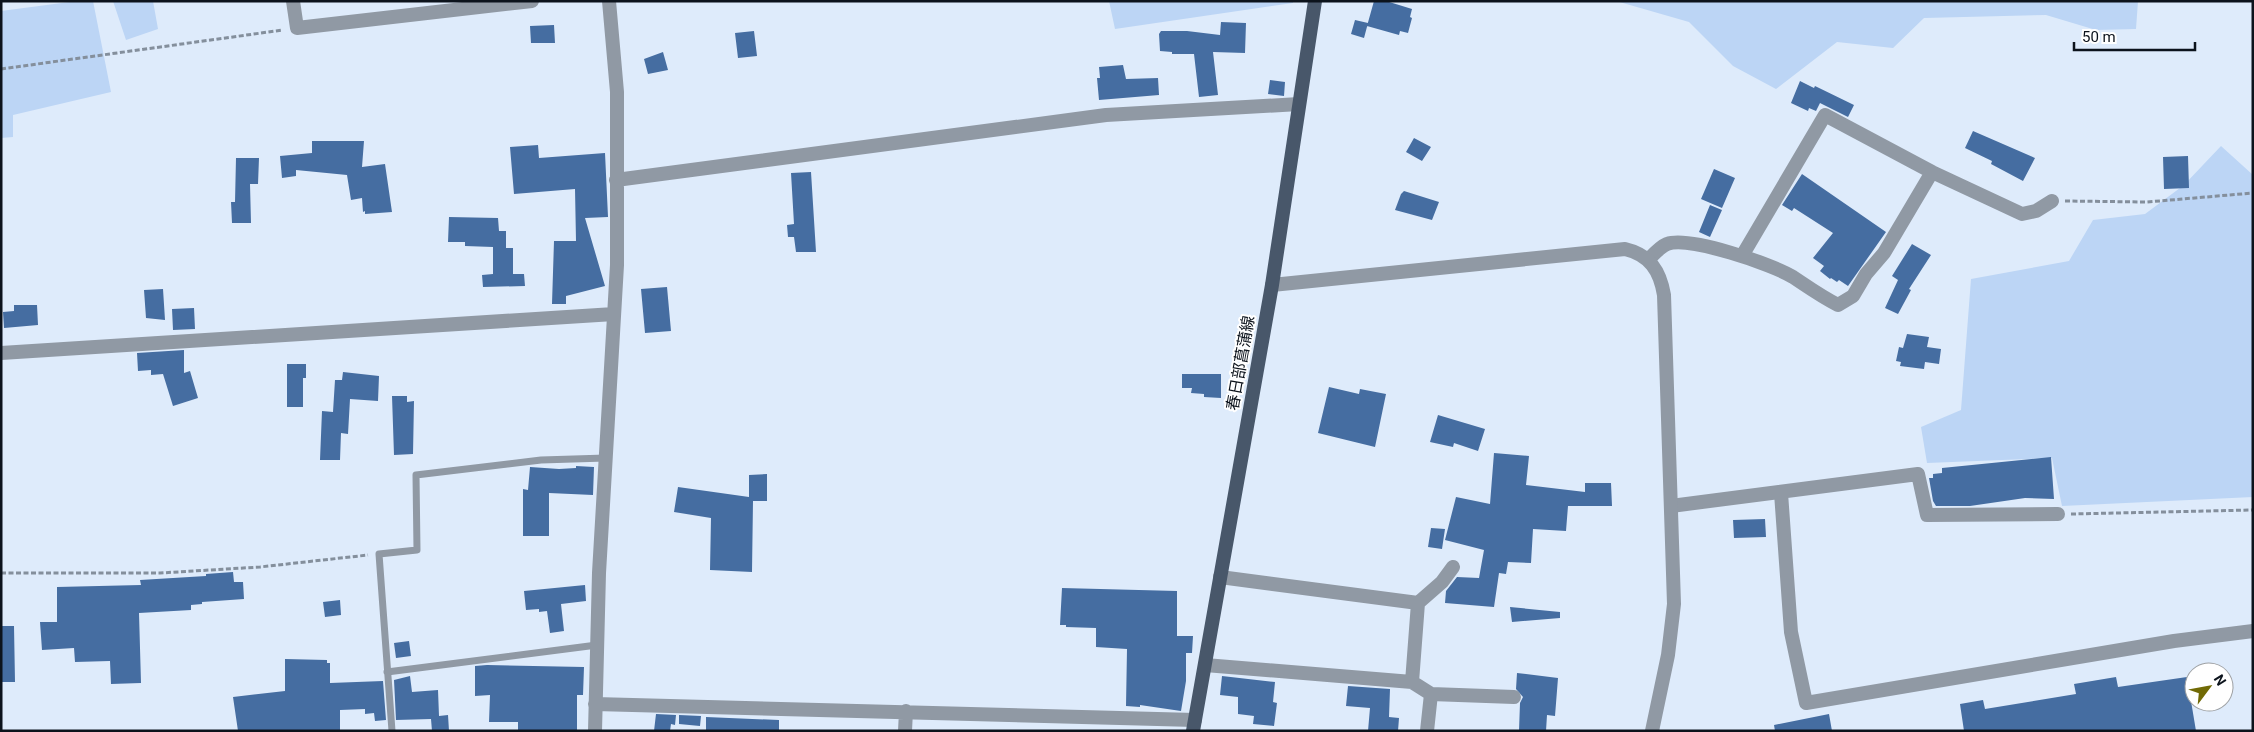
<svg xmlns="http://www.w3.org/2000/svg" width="2254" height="732" font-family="Roboto,'Noto Sans JP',sans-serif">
  <rect width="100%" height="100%" fill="#deebfb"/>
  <path fill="#bcd5f5" d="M77,1h16l18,91 -98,23v22l-12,1v-127z
    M113,1h40l5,28 -32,11z
    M1109,1h184v2l-178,26z
    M1616,1h522l-2,28 -40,1 -50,-15 -122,3 -31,30 -56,-6 -61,47 -43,-23 -44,-44z
    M2221,146l32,29v322l-191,9 -10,-48 -125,5 -6,-36 40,-17 10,-131 98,-18 24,-41 52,-6 39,-29z"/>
  <path fill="#456da1" d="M1374,1h12l26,8 -2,8 2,1 -4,15 -8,-2 -1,4 -32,-9z
    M1355,20l13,3 -4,15 -13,-4z
    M1221,22l25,1 -1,30 -32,-1 5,43 -19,2 -5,-43h-22v-2l-12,-1 -1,-17 2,-3h26l33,4z
    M554,25l1,18h-24l-1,-17z
    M754,31l3,25 -19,2 -3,-25z
    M663,52l5,18 -20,4 -4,-15z
    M1123,65l3,14 32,-1 1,17 -60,5 -2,-22h3l-1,-11z
    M1270,80l15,2 -1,14 -16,-2z
    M1800,81l14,7 1,-2 39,19 -6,12 -28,-14 -4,8 -7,-3 -1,3 -17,-8z
    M1973,131l62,27 -12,23 -32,-17 1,-3 -27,-13z
    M1414,138l17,9 -9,14 -16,-9z
    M312,141h52l-2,26 23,-3 7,48 -27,2v-3l-2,1 -1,-14 -11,2 -4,-25 -51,-5v6l-14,2 -2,-22 32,-3z
    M538,145l1,13 66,-5 3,64 -23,1 20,68 -39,10v8h-14l2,-63h22l-1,-52 -61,5 -4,-47z
    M2188,156l1,32 -25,1 -1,-32z
    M236,158h23l-1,26h-8l1,39h-19l-1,-21h4z
    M1714,169l21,9 -13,30 -21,-9z
    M811,172l5,80h-20l-2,-15h-6l-1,-12 7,-1 -3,-51z
    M1802,174l84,58 -38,54 -9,-6 -2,2 -6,-4 -1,1 -10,-8 4,-5 -11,-8 20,-25 -39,-25 -2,3 -10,-6z
    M1404,191l35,11 -7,18 -37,-10 6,-16z
    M1710,205l12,5 -12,27 -11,-5z
    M449,217l49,1 1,13h7v17h7v26h11l1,12 -42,1 -1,-12 11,-1v-27l-28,-1v-4h-17z
    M1912,244l19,11 -22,34 2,1 -13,24 -13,-6 13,-28 -6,-4z
    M667,287l4,44 -26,2 -4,-44z
    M163,289l2,31 -19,-2 -2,-28z
    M14,305h23l1,20 -34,3 -1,-16 11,-1z
    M194,308l1,21 -22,1 -1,-21z
    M1907,334l22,3 -2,10 14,2 -2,15 -14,-2 -1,7 -24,-3 1,-4 -5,-1 3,-14 4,1z
    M184,350v23l6,-2 8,27 -25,8 -10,-32 -12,1v-5l-13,1 -1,-18z
    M287,364h19v14h-3v29h-16z
    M343,372l36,4 -1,25 -28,-2 -2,35 -7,-1 -1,27h-20l2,-49 11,1 2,-32h7z
    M1182,374h39v24l-17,-1v-3l-13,-1 1,-5h-10z
    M1329,387l30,7 1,-5 26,5 -11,53 -57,-14z
    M392,396h15v6l7,-1 -1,53 -19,1z
    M1438,415l47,14 -7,22 -24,-8 -1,4 -23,-5z
    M1494,453l35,3 -3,29 59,7v-9h26l1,23h-44l-2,25 -33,-2 -2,34 -23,-1 -2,12 -7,-1 -5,34 -49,-4 1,-12 11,-14 22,1 5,-28 -39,-10 11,-43 34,7z
    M2051,457l3,42 -29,-1 -55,8h-34l-3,-5 -4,-23h4v-4l9,-1v-5z
    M576,466l18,1 -1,28 -44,-2v43h-26v-47l5,1 2,-23 29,2 17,-1z
    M767,474v27h-14l-1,71 -42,-2 1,-52 -37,-6 4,-25 71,10v-22z
    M1765,519l1,18 -32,1 -1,-18z
    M1431,528l14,1 -3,20 -14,-2z
    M233,572l1,10h9l1,17 -42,3v2l-11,1v5l-52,3 2,70 -30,1 -1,-23 -35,1 -1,-14 -32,2 -2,-28h17v-35l84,-2 -1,-5 66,-4v-2z
    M585,585l1,16 -25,3 3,27 -14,2 -3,-22 -8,1v-3l-13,1 -2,-19z
    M1062,588l115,3v45h16l-1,17h-6v28l-5,30 -41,-6v2l-14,-1 1,-57 -31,-2v-19l-30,-1v-2h-6z
    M340,600l1,15 -16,2 -2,-15z
    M1510,607l50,5v6l-48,4z
    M1,626h13l1,56h-14z
    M409,641l2,15 -15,2 -2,-15z
    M285,659l42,1v3h3v20l53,-2 3,39 -11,1 -1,-8 -9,1v-5l-25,1v21h-102l-5,-34 52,-6z
    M487,665l97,2 -1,28h-6v36h-59v-9h-29l1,-27 -15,1v-30z
    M1517,673l41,5 -3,38 -8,-1 -1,16h-27l1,-28 3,-6 -7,-8z
    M410,676l2,16 26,-2 1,26 9,-1 1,16h-17l-1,-12 -35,1 -2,-40z
    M1222,676l53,6 -2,20 4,1 -3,23 -21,-2 1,-8 -16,-2v-17l-18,-2z
    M2116,677l2,10 69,-10 9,54h-232l-4,-27 23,-4 2,9 91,-15 -2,-10z
    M1348,686l42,3 -1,28 10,1 -1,13h-30l2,-23 -24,-2z
    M656,714l20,1 -1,10 -4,-1 -1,7h-16z
    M1829,714l3,17h-57l-1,-6z
    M679,715l22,1 -1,10 -21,-2z
    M706,717l73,3v11h-73z"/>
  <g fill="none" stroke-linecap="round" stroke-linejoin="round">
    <path stroke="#848f9c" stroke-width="3" stroke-dasharray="5 2.5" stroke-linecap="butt" d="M1,69l282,-39
      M2065,201l82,1 106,-9
      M2071,514l182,-4
      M1,573h159l100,-6 108,-12"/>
    <path stroke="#9099a4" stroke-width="7" d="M387,672l210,-27
      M392,731l-13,-177 38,-4 -1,-75 125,-15 65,-2"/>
    <path stroke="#9099a4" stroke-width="14" d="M293,1l4,27 235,-27
      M616,180l490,-65 193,-11
      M1742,256l83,-141 107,57
      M1649,259c5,-5 11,-12 18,-15 22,-8 105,20 126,33 15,10 29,20 45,28l15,-9 13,-22 18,-21 48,-81 90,42 14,-3 16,-10
      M1,353l613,-39
      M1781,493l10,139 15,71 368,-62 79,-10
      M1671,506l247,-32 9,41 131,-1
      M1220,577l198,26 24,-21 11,-15
      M1205,665l207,17 19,12 83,3
      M1412,682l6,-79
      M595,704l600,16
      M595,731l4,-158 18,-308v-173l-8,-91
      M905,731l1,-20
      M1427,731l4,-37"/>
    <path stroke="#9099a4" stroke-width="14" d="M1272,285l353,-36c25,6 35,22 39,46l10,309 -6,51 -16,76"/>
    <path stroke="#48576a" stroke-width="14" d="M1193,731l79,-446 43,-284"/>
  </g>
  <g text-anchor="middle" stroke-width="4" stroke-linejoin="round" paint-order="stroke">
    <g font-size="16" fill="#0c131c" stroke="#fff">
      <text transform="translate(1240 363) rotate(-80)" y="6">春日部菖蒲線</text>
    </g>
  </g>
  <rect width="2254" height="732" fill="none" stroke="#0c131c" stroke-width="5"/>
  <g transform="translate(2209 687) rotate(58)"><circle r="24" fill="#ffffff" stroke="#9ea1a4"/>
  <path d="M0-4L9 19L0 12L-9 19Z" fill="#716a05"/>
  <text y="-8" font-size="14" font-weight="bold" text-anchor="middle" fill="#0c131c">N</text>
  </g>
  <path d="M2074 42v8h121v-8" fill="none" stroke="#0c131c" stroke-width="2.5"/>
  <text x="2082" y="42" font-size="15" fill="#0c131c" stroke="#ffffff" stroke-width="4" paint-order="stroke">50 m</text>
</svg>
